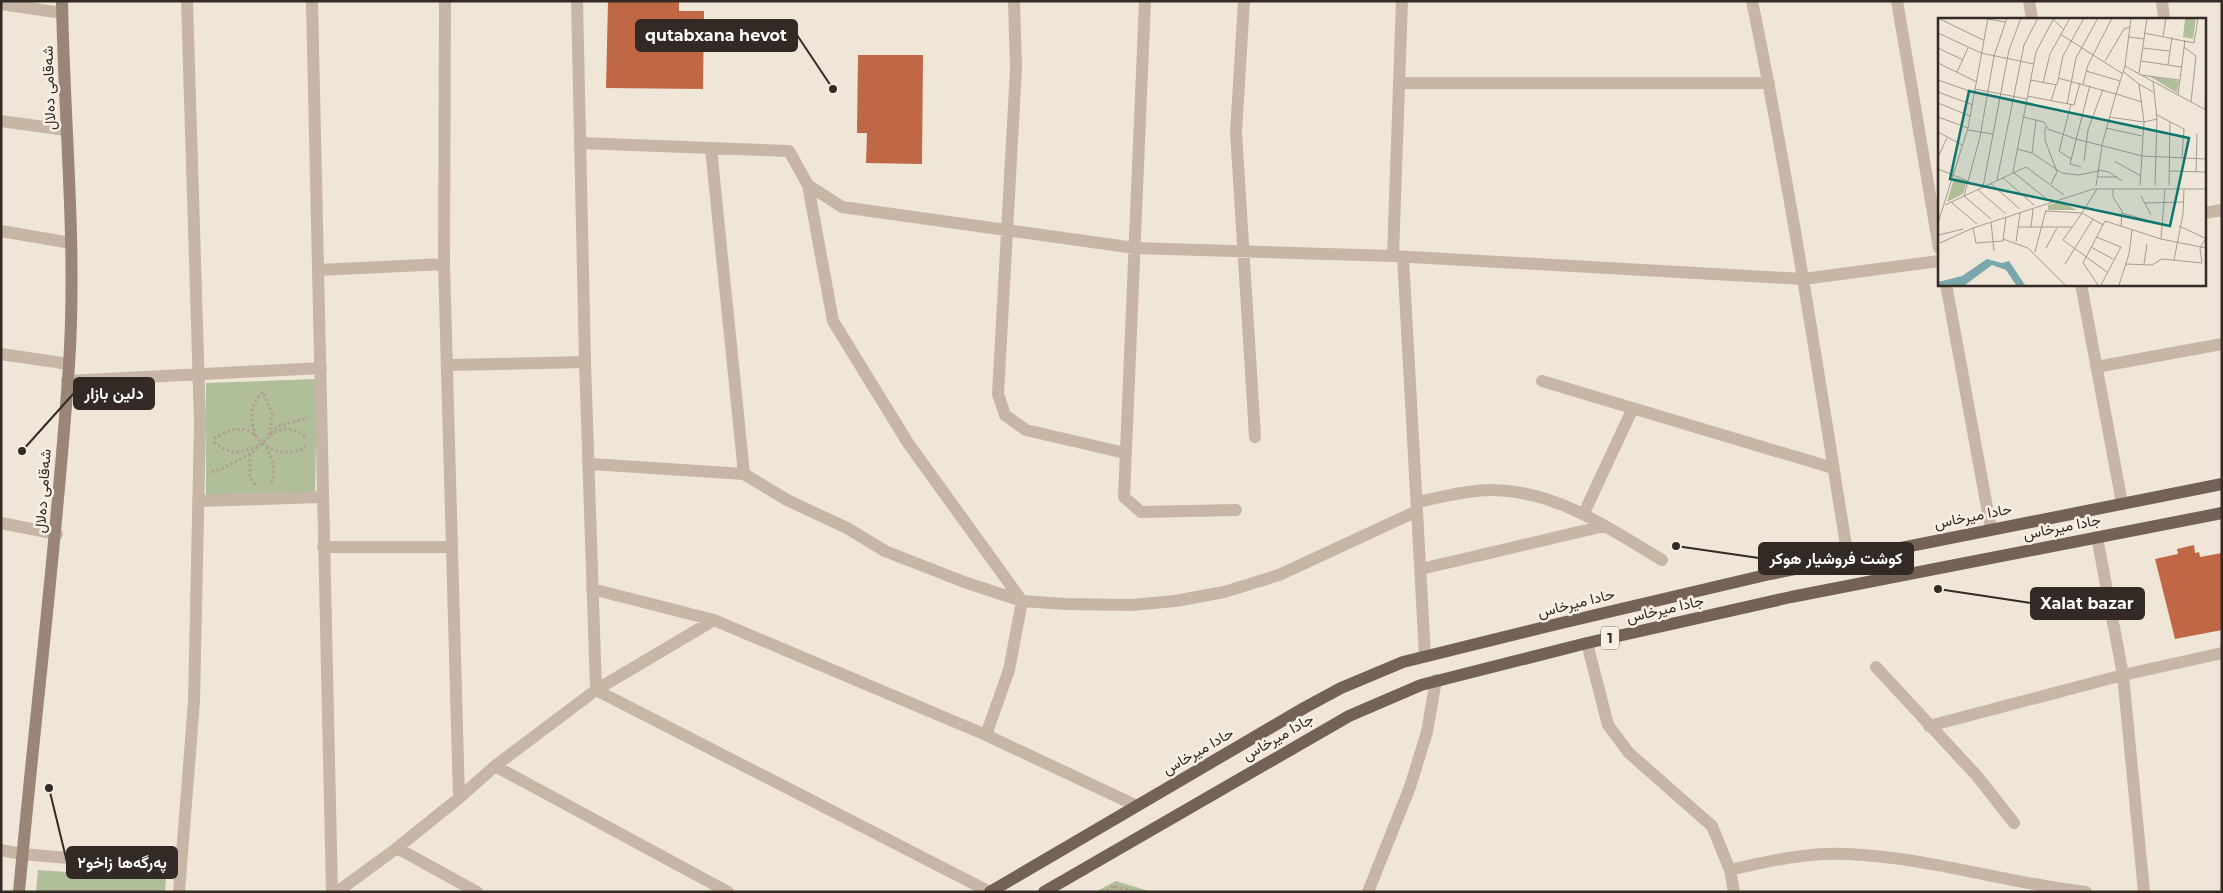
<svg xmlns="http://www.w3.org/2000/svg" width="2223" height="893" font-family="Montserrat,Vazirmatn,sans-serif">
  <rect width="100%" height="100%" fill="#f0e6d8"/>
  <path fill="#b0be99" d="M317,379l-2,121 -109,-2v-115z
    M38,870l128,9 -1,13h-129z
    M1116,881l36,11h-57z"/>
  <path fill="#c06845" d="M608,1h71v10h25l-1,78 -97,-1z
    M858,55h65l-1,109 -56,-1 1,-30h-10z
    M2194,545l1,8 4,-1 1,5 22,-4v77l-47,9 -20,-80 23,-5 -1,-5z"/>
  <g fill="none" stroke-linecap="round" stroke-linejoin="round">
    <path stroke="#b2a08f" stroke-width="3" stroke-dasharray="2.5 2.5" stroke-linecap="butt" d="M271,433l7,-7 30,-8
      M255,436c-4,-16 -7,-31 8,-44l9,22 -3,21
      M214,438c8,-3 17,-10 26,-9 21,2 22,26 51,23 9,-1 11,-2 17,-8
      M214,442c21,16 26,10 49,2
      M266,447c7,13 11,24 4,38
      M212,472l12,-4 27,-15
      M255,485l-5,-8v-23c19,-16 30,-36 57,-17
      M1114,886l2,6
      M1102,892l12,-6 22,6"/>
    <path stroke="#c7b6a5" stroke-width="12" d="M312,1l20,891
      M445,1l-1,263 15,534
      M577,1l8,361 11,328 394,202
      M1014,1l2,68 -18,325 7,21 21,15 99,23
      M1145,1l-21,496 17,15 95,-2
      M1244,1l-8,131 19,305
      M1752,1c38,184 66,371 96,557
      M1897,1l42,247
      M2029,1l3,18
      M2162,1l2,18
      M1,4l61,9
      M1399,83h370
      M1,121l65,9
      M580,143l209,8 19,34 34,22 293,41 258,8 410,23 136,-18
      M711,148l33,326
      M808,185l25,136 75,122 114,158 -13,69 -23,65
      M2204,213l18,-3
      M1,231l70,12
      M1393,256l9,-255
      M1403,257l22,399
      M319,270l125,-6
      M1946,284l45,245
      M2081,284l41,219
      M1,354l68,10
      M447,365l138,-3
      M2096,367l126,-23
      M67,381l254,-13
      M1542,381l291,87
      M591,464l153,10 43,26 60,28 38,23 79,31 58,19 44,3 66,1 43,-4 49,-9 55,-17 138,-64
      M198,501l124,-4
      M1417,502c24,-5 50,-12 75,-12 66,1 116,38 170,70
      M1584,513l49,-105
      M1,523l56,11
      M2097,537l26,138 21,217
      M323,547h129
      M1421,569l183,-43
      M592,589l122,31
      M1587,643l21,82 21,28 83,73 18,44 4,22
      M1876,667l101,109 37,47
      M1929,726l194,-51 99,-22
      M495,766l233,126
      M397,848l80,44
      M1,850l21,4 159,14
      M1730,870c38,-9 78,-18 117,-16 80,3 159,29 239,38
      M179,892l15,-190 6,-279 -13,-422
      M337,892l60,-44 62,-50 36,-32 101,-76 118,-70 272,115 151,71
      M1368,892l42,-105 17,-55 9,-52"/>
    <path stroke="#9a8577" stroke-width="12" d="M19,892c16,-176 38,-351 50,-527 8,-121 -5,-243 -7,-364"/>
    <path stroke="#746257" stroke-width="12" d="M990,892l314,-184 37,-20 62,-26 150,-37 217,-51 452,-90
      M1044,892l305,-176 72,-31 166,-42 204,-46 431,-84"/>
  </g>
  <g text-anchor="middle" stroke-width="5" stroke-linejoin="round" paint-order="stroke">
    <rect fill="#f8efe4" stroke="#6e655f" stroke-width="1" x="1601" y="626.5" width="18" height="23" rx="4"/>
    <g font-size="14" font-weight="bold" fill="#332a26">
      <text x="1610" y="643">1</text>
    </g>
    <g font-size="15" fill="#332a26" stroke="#f8efe4">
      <text transform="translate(49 88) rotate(-92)" y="5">شەقامی دەلال</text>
      <text transform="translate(43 491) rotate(-86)" y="5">شەقامی دەلال</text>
      <text transform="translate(1973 516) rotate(-11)" y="5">حادا ميرخاس</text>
      <text transform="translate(2062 527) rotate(-11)" y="5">جادا ميرخاس</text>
      <text transform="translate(1576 603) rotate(-14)" y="5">حادا ميرخاس</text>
      <text transform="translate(1665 609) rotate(-13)" y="5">جادا ميرخاس</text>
      <text transform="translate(1278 737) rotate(-30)" y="5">جادا ميرخاس</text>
      <text transform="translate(1198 751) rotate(-30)" y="5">حادا ميرخاس</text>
    </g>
  </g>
  <g transform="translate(1938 18)">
    <rect width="268" height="268" fill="#f0e6d8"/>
    <path d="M244,0h14l-3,21 -10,-2 2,-18zM211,58l30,5 -2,12zM16,160l13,3 -4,13 -16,8zM123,184l16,8h-29v-5z" fill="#b0be99"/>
    <path d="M49,241l15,4 7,-2 16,24h-9l-10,-15 -14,-5 -27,20h-27v-3l24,-6z" fill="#79a7ab"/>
    <path fill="none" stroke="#a49b91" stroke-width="1" d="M0,0l45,22M114,0l12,12M193,0l-6,48 -9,28 26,8M50,1l17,3M0,15l43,20 53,11M206,15l50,10 4,-25M122,16l63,40M225,18l3,-18M191,19l15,2M246,29l12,9 -5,46M0,30l25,12M205,30l26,3M167,43l19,-32 6,-2M203,43l40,6M0,45l39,19M230,47l4,-28M187,48l16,9 38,5M148,53l34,10M19,54l11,-24M186,54l15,12M201,55l8,-55M203,57l65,35M120,60l58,16 -14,51M0,62l37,13M92,62l27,5 6,-29 21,-38M215,63l4,38 -2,66M105,65l7,-29 20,-36M145,66l5,-19 24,-47M37,71l52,10M0,74l35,13M240,77l7,-55M89,78l47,9 6,-22M113,83l5,-16M0,85l32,13M129,86l9,-46 22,-40M133,86l-12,47 12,8M267,91l1,-24M219,97l27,14 -2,29M0,99l30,11M85,99l21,5 4,7 28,10 66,17 64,3M171,99l35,5 13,-3M107,109v13l12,32 -6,12M168,110l36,8M30,112l25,4M0,114l24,13M79,131l15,4 30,20 16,2 21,-4M94,135l4,-33M0,139l9,-19M146,143l4,-31 15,-41M176,143l27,15M143,149l-11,-3 20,-79M0,151l30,12M161,152l10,2 13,9M231,153l37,1M258,154l1,-38M64,159l32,28M160,159h19M59,162l27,-135 14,-27M52,165l30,26M202,167l4,-63 -5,-38 14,8M231,167l1,-64M158,168l6,-40M45,169l26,-137 12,-32M39,171l29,25M159,171l-15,24 21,12M175,171v8l9,14 -1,15M203,178l10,19M110,182l-35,-28 23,-120 18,-34M13,184l26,22M207,185l39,-1M7,187l81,-38 38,28M108,193l36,2 -19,27 44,32M184,195l41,12M53,201l-27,-23 16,-59 14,-81 13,-38M53,204l3,29M0,205l30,-95 20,-110M241,208l26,12M80,209h54M93,209l2,-18M35,210l3,15 27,-2 3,-24M1,217l24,-6M158,219l25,10 -20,38M65,221l25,9 37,37M223,221l4,-50M78,224l4,-29M2,225l33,-15 120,-39h113M153,229l22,12M108,230l11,-20M97,234l11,-42M236,242l9,-46 1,-25M127,246l28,-45M187,246l27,1 10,-6 40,4 -2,-15 6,-10M206,246l3,-20M160,267l-15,-22 22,-42 56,18 45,9M181,267l10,-31 3,-24"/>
    <path fill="#0f766e" fill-opacity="0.15" stroke="#0f766e" stroke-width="2.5" d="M31,73l220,47 -19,88 -220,-47z"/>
    <rect width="268" height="268" fill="none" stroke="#332a26" stroke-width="2.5"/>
  </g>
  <path fill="none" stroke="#332a26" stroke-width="2" d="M833 89L797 35M22 451L74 393M1676 546L1759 558M1938 589L2031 603M49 788L67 862"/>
  <g fill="#332a26" stroke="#f8efe4" stroke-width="2">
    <circle cx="833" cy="89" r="5"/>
    <circle cx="22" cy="451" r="5"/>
    <circle cx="1676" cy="546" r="5"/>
    <circle cx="1938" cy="589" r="5"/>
    <circle cx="49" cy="788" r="5"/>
  </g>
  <g fill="#332a26" stroke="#332a26" stroke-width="2">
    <rect x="636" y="20" width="161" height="31" rx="5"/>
    <rect x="74" y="378" width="80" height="31" rx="5"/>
    <rect x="1759" y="543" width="154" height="31" rx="5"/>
    <rect x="2031" y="588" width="113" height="31" rx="5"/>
    <rect x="67" y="847" width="110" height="31" rx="5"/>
  </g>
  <g font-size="16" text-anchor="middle" font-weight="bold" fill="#fff">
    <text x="716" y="41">qutabxana hevot</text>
    <text x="114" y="399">دلين بازار</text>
    <text x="1836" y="564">كوشت فروشيار هوكر</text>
    <text x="2087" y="609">Xalat bazar</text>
    <text x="122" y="868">پەرگەها زاخو۲</text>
  </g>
  <rect width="2223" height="893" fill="none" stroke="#332a26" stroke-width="5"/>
</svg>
